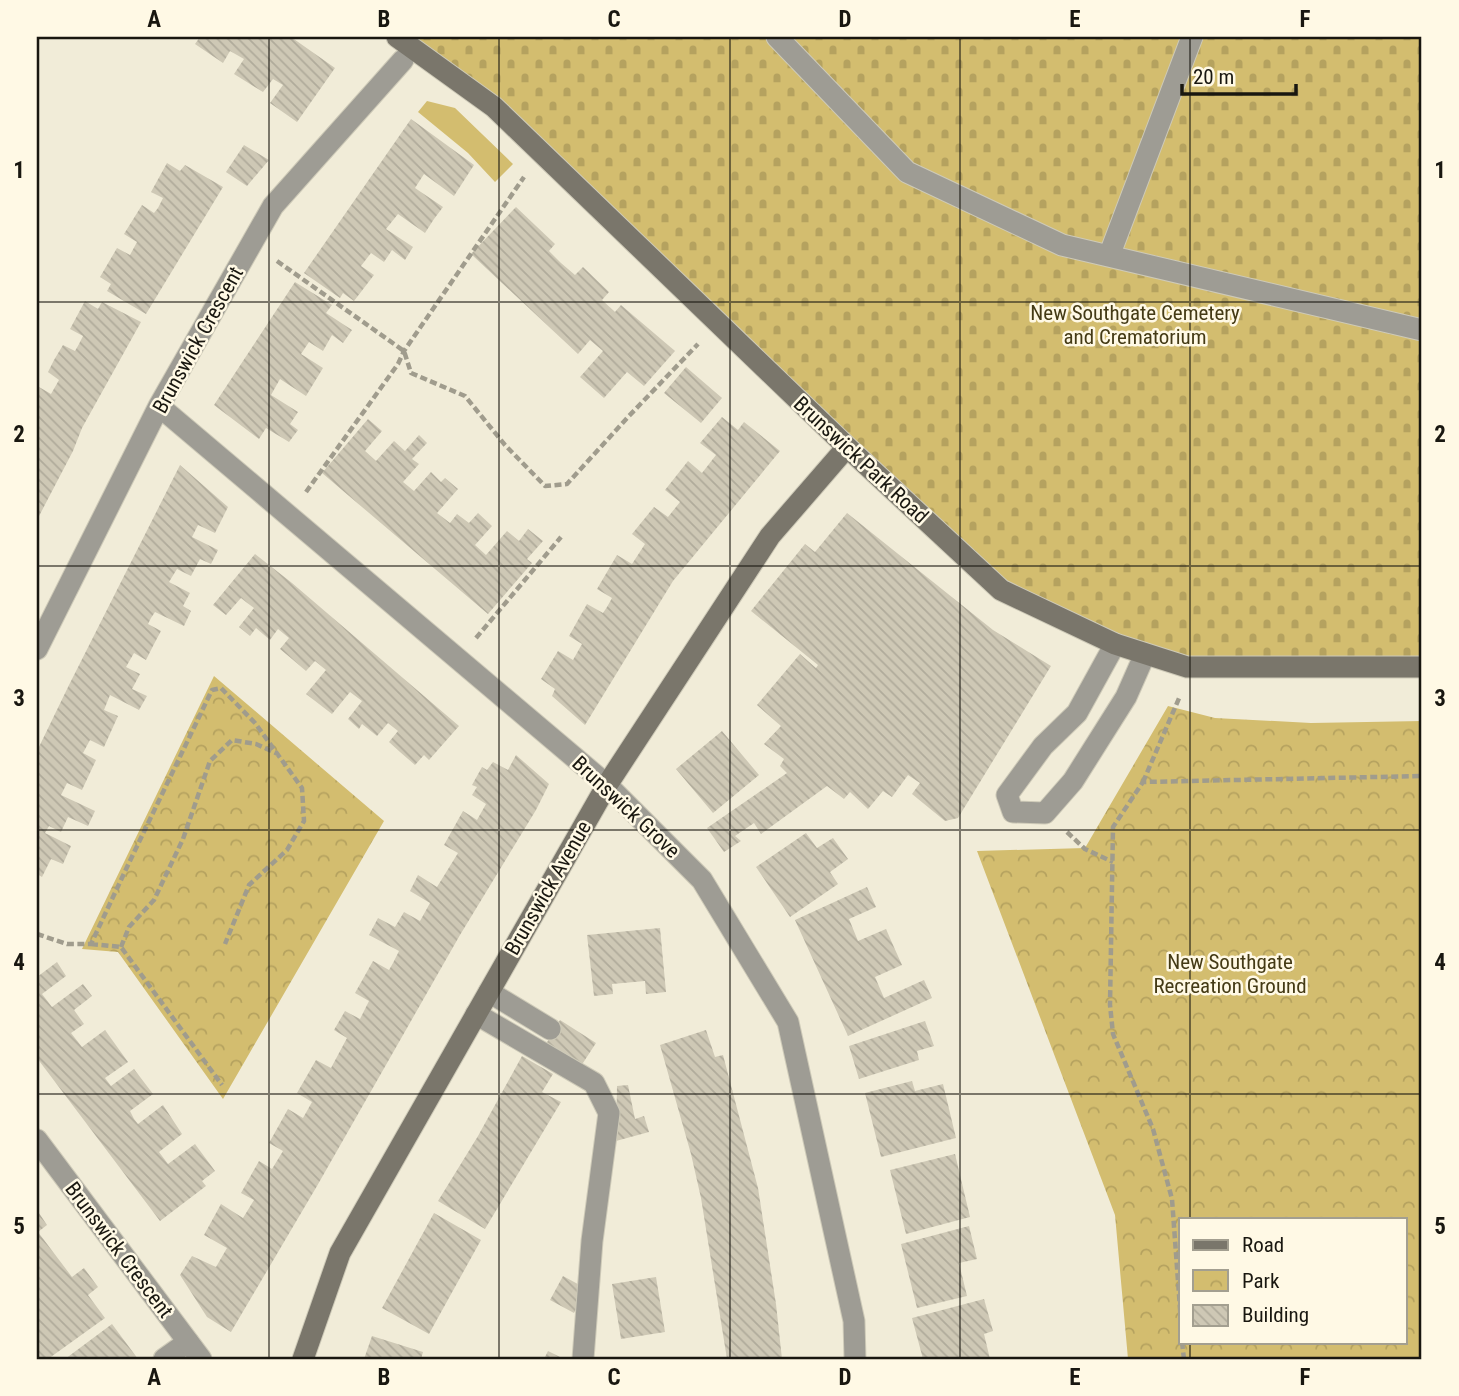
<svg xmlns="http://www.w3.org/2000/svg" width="1459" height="1396" font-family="'Roboto Condensed',sans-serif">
  <defs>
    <pattern id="cemetery-stones" width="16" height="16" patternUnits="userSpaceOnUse" patternTransform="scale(1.75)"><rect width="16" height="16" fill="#d3bd6f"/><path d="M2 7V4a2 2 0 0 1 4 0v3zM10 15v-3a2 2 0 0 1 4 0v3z" fill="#b5a25f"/></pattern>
    <pattern id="park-crowns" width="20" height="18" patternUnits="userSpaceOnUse" patternTransform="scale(1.75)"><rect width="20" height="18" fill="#d3bd6f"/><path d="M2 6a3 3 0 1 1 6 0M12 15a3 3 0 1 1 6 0" fill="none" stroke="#b5a25f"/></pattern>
    <pattern id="building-back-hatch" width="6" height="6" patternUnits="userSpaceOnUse" patternTransform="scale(1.75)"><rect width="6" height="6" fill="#cec8b5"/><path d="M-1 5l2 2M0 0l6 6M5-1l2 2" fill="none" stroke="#b0ab9b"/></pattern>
  </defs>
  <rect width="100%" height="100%" fill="#f1ecd8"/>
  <path fill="#d3bd6f" d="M427,101l28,7 58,56 -18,18 -27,-29 -50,-41z"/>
  <path fill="url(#cemetery-stones)" d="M389,37h1033v631l-228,-3 -193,-74 -506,-482z"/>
  <path fill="url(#park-crowns)" fill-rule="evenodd" d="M214,676l170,145 -161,278 -105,-147 -36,-3z
    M1168,706l47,12 96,5 111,-2v638h-294l-13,-144 -138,-364 108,-3zM1181,1219h224v123h-224z"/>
  <path fill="url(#building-back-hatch)" d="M200,37h91l44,31 -38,54 -27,-19 13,-18 -10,-6 -10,13 -29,-18 10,-15 -14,-8 -7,12 -28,-19z
    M411,119l63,46 -20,31 -30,-22 -9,14 28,19 -9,12 -9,14 -27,-19 -12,15 27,18 -8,13 -13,-10 -8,12 -13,-9 -10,13 13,9 -20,26 -11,-8 -3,5 -36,-25z
    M244,145l25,15 -22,26 -21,-14z
    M167,163l13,8 5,-6 38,22 -77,127 -39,-23 4,-7 -11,-7 17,-29 13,7 7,-13 -13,-8 18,-29 12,8 4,-5 5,-10 -12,-6z
    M516,207l39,37 -6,7 12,12 14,12 8,-8 26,25 -7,8 13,12 6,-7 54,46 -31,35 -17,-14 -23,26 -24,-21 23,-26 -13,-11 -12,14 -107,-100z
    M295,282l37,23 -6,8 26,17 -9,13 -11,-8 -9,16 -14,-9 -8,12 22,14 -17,28 -26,-17 -9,16 27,17 -8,12 8,6 -9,12 -23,-14 -7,11 -45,-34z
    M85,301l13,8 4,-7 39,20 -59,106 -9,23 -36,69v-129l2,-4 12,7 8,-14 -11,-8 6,-12 9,-15 12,6 4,-7 4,-8 -13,-7z
    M686,367l36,31 -21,25 -37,-30z
    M722,417l16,13 6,-8 36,29 -107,130 -88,144 -33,-29 3,-7 -14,-10 17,-28 15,9 9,-16 -13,-8 18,-32 16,9 4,-6 5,-9 -15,-9 20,-34 15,9 13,-20 -13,-10 22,-27 14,10 12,-15 -15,-12 23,-29 14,12 14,-18 -16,-12z
    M368,419l14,12 -17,20 11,10 18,-20 11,10 14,-16 8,8 -15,16 7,5 -16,18 11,9 17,-19 10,10 4,-4 13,11 -21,24 13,10 7,-9 12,9 9,-10 14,13 -17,19 11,10 21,-24 12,10 9,-12 15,12 -16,18 5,4 -44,51 -166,-141z
    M180,465l48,42 -13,26 -17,-8 -6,12 26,13 -7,14 -11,-5 -9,17 -14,-7 -8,13 21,11 -7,13 8,5 -7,15 -29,-14 -4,6 -3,6 13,7 -8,15 -7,14 -12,-7 -8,14 14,7 -8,15 15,7 -8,14 -29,-15 -6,15 14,6 -14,31 -14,-7 -7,13 13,7 -14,30 -15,-7 -6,12 34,16 -7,15 -20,-9 -7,15 -12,-6 -4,7 26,13 -8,18 -12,-5 -9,18 -5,-3v-123l32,-66z
    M847,513l146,117 58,36 -93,152 -13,3 -33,-27 8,-11 -12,-8 -16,22 -9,-6 -15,18 -18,-17 -6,7 -17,-13 -66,48 -7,-11 -19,13 6,5 -17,11 -17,-24 80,-55 -7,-7 4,-7 -20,-15 17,-18 -24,-21 43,-51 16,14 2,-3 -67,-54 54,-67 10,8z
    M255,554l37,29 167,143 -30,34 -5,-5 -9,10 -15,-13 -11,-10 9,-11 -10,-8 -11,13 -15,-12 -3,5 -11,-10 14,-18 -12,-9 -18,22 -26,-20 20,-24 -11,-9 -9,10 -14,-12 -12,-10 9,-11 -11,-9 -8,11 -14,-12 -6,8 -11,-9 15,-19 -8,-6 -5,-4 -15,17 -13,-10z
    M722,731l37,44 -46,38 -37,-44z
    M516,755l33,29 -13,26 -76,125 -143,251 -86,146 -24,-15 -27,-42 12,-19 24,11 11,-19 -23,-13 17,-31 22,14 11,-18 -13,-7 18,-32 13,8 11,-18 -14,-8 19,-34 15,9 9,-16 -15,-9 19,-33 15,8 16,-30 -13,-8 11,-19 15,8 9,-18 -14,-8 18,-32 16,9 4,-7 6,-12 -30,-16 9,-17 17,9 9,-15 16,9 10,-18 -20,-12 8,-16 19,12 21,-34 -14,-8 19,-34 14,9 9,-16 -14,-9 5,-8 -5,-2 10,-18 5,3 6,-8 15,8z
    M806,833l11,15 16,-10 15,21 -18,13 8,12 -48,33 -34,-50z
    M867,887l9,20 -27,12 9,22 28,-12 7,16 9,20 -27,12 9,21 40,-18 8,18 -84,38 -53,-116z
    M660,928l6,64 -20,2 -1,-13 -33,3 1,10 -19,2 -7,-61z
    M57,962l9,14 -24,18 10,13 31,-23 9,12 -18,14 10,14 -13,9 11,14 23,-17 23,32 -23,16 6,8 23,-17 19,25 -23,17 4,8 4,5 25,-19 19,29 -23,18 9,12 27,-20 20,27 -13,10 4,5 -46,35 -123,-163v-81z
    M560,1020l36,23 -15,23 -35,-22z
    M925,1021l9,25 -17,5 2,9 -60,19 -10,-33z
    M706,1030l9,27 8,-2 35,133 18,116 6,55h-55l-26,-161 -10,-44 -31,-109z
    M522,1056l31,18 -11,18 19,10 -76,127 -47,-28 40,-65z
    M912,1081l3,10 28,-7 13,54 -75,19 -16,-64z
    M628,1085l7,34 9,-3 5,16 -33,9 1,-55z
    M955,1154l15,63 -64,17 -16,-64z
    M37,1210l10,15 -9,7 34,45 12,-9 14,19 -10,8 17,23 -57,41h-11z
    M434,1213l47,27 -52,94 -47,-26z
    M969,1226l8,33 -18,4 8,33 -50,12 -16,-64z
    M563,1276l24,13 -13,24 -24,-13z
    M656,1277l9,55 -44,7 -9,-55z
    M984,1299l9,32 -9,3 6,25h-67l-11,-41z
    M112,1324l26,35h-73z
    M372,1336l51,16 -2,7h-57z
    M548,1351l16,8h-20z"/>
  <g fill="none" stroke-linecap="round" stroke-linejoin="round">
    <g stroke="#cecab8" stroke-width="23">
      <path id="lane" d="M777,37l130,135 155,73 360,85
        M1109,256l83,-219
        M1115,644l-38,69 -34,33 -36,49 6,17 32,1 28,-32 53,-84 19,-43
        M489,992l61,37
        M476,1014l118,69 15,30 -17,128 -9,118
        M164,1359l24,-17"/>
    </g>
    <g stroke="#cecab8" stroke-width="23">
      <path id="street" d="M159,406l448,379 95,95 86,142 66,299 1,38
        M37,649l122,-243 114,-200 130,-146
        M37,1140l164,219"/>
    </g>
    <g stroke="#cecab8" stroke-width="23">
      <path id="secondary" d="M397,37l97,70 353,340 154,143 114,54 72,23h235
        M303,1359l37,-106 267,-468 163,-249 77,-89"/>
    </g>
    <path stroke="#a09c8d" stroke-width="4.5" stroke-dasharray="7 3.5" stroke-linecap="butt" d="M277,261l127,90 7,22 54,23 40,49 40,41 22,-2 61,-67 70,-73
      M306,492l92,-128 6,-13 120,-174
      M476,638l85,-101
      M1143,782l37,-86
      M1067,832l18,17 28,13
      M37,934l30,10h24l37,-79 84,-175 9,-2 34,35 47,65 2,33 -17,29 -38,35 -24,59
      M91,944l30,3 101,138
      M121,947l8,-20 25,-27 29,-61 27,-78 22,-21 24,4 22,10
      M1181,1322l-9,-123 -19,-70 -40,-95 -3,-29 3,-178 30,-45 279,-6
      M1182,1342l2,17"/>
    <use href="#lane" stroke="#9e9c94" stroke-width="21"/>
    <use href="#street" stroke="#9e9c94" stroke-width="21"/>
    <use href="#secondary" stroke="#7a766b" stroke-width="21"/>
  </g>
  <path fill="none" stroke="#191710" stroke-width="2" stroke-opacity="0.55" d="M269,37v1322M499,37v1322M730,37v1322M960,37v1322M1190,37v1182M37,302h1385M37,566h1385M37,830h1385M37,1094h1385M1190,1342v17"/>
  <g text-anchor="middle" stroke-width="5" stroke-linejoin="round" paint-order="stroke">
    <g font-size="21" fill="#443a15" stroke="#fff9e5">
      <text x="1135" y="320">New Southgate Cemetery<tspan x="1135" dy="24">and Crematorium</tspan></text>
      <text x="1230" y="969">New Southgate<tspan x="1230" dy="24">Recreation Ground</tspan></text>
    </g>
    <g font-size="21" fill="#191710" stroke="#fff9e5">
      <text transform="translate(198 340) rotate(-61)" y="7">Brunswick Crescent</text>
      <text transform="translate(861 460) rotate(43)" y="7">Brunswick Park Road</text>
      <text transform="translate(626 807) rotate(43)" y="7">Brunswick Grove</text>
      <text transform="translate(548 888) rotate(-60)" y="7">Brunswick Avenue</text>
      <text transform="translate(119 1250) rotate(53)" y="7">Brunswick Crescent</text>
    </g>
  </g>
  <rect width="1459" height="1396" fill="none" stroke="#fff9e5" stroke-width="77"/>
  <rect x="1179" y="1218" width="228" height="126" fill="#fff9e5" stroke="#a39f90" stroke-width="2"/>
  <rect x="1193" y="1240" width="35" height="10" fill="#7a766b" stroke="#a39f90" stroke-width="2"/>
  <text x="1242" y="1252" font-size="21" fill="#191710">Road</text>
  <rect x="1193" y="1270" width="35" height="21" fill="url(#park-crowns)" stroke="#a39f90" stroke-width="2"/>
  <text x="1242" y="1288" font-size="21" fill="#191710">Park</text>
  <rect x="1193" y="1305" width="35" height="21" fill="url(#building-back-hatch)" stroke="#a39f90" stroke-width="2"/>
  <text x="1242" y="1322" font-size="21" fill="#191710">Building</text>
  <path d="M1182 84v10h114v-10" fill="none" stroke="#191710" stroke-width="3.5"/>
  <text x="1193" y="84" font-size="21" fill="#191710" stroke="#fff9e5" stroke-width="5" paint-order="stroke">20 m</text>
  <rect x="38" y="38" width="1382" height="1320" fill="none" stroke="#191710" stroke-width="2.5"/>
  <g font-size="23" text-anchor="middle" font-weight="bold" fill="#191710">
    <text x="154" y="27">A</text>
    <text x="384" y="27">B</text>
    <text x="614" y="27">C</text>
    <text x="845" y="27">D</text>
    <text x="1075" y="27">E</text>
    <text x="1305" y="27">F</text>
    <text x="19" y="178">1</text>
    <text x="1440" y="178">1</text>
    <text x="19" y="442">2</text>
    <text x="1440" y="442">2</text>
    <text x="19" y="706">3</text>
    <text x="1440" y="706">3</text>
    <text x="19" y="970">4</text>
    <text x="1440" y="970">4</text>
    <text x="19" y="1234">5</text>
    <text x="1440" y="1234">5</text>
    <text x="154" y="1385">A</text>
    <text x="384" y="1385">B</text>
    <text x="614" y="1385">C</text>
    <text x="845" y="1385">D</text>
    <text x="1075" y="1385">E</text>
    <text x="1305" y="1385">F</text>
  </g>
</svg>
